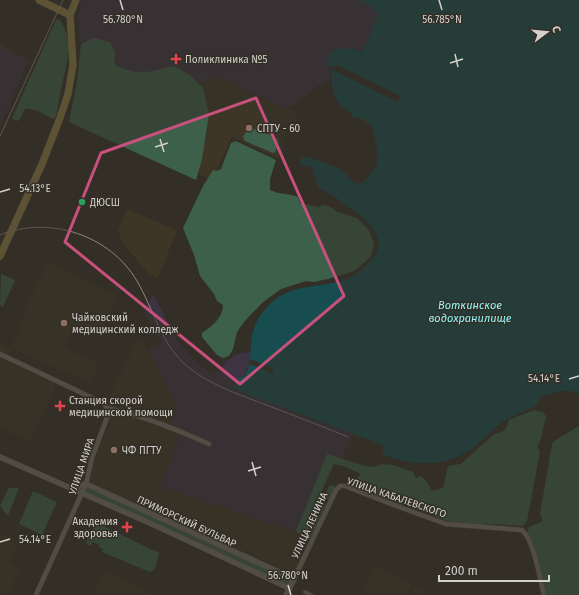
<svg xmlns="http://www.w3.org/2000/svg" width="579" height="595" font-family="'Fira Sans',sans-serif">
  <rect width="100%" height="100%" fill="#332f27"/>
  <path fill="#3d3627" d="M212,75l19,8h2l7,3 1,3 56,24 -19,45 -46,-21 -20,43 -21,-9 17,-41 -2,-3 -6,-43z
    M127,209l50,21 -19,48 -10,-5 -26,-31 -4,-11z
    M48,264l8,2 62,29 -19,43 -25,-12 -10,22 35,16 -9,19 -79,-35 15,-32 -3,-2z
    M137,339l8,4 3,6 29,59 -7,18 -62,-19 -2,-3z
    M0,344l11,5 -3,6 -8,-4z
    M0,357l56,27 -26,58 -30,-14z
    M109,411l13,2 53,19 4,6 -19,49 6,3h7l51,17 24,9 48,15 11,9h3l-17,37 -206,-94 24,-66z
    M0,533l19,8 -8,21 9,6 -12,27h-8z
    M374,566l38,18 -5,11h-46z
    M104,571l21,10 30,14h-62z
    M415,586l9,5 1,4h-14z"/>
  <path fill="#3d3343" d="M81,0h277l16,8 3,4 1,4 -16,35 -6,-2h-21l-3,2 -4,10 2,18 -9,5 -27,21 -9,3 -44,-20 -1,-2 -7,-3h-2l-19,-8 -12,9 -5,-3 -5,-6 -16,-8 -24,5 -9,1 -7,-1 -13,-4 -5,-4 -2,-3 1,-6 -26,-16 -9,5 -2,-27z
    M0,43l2,3 27,14 -29,67z
    M153,294l24,46 16,19 20,16 10,-9 2,-4 12,-8 14,-2v7l-7,17 -7,3 -2,5 2,6 116,45 -12,25 -14,-5 -31,76 -48,-15 -24,-9 -40,-12 -11,-5h-7l-6,-3 19,-49 -4,-6 1,-4 -6,-2 7,-18 -29,-59 14,-5 -18,-32z"/>
  <path fill="#3c6049" d="M59,19c18,25 5,50 1,76 -2,8 -2,15 -4,22l-3,2c-8,-4 -19,-12 -28,-10l-5,10 -3,2 -3,-1 -2,-2 44,-98z
    M94,38l16,4c3,5 5,8 5,14 0,2 -1,4 -1,6 2,4 7,6 11,7 19,7 30,1 49,-3l16,9 13,13 6,26 -7,45 -6,21 -127,-58 8,-41 4,-37 5,-3z
    M249,127l29,11 1,4 -4,10 -2,1 -28,-12 -2,-4z
    M236,141l40,19 -6,19v11c11,5 18,3 28,7l2,6 18,4 6,-2 5,1 9,6 19,6 12,12 5,14 -3,13 -17,14 -26,8 -14,3 -8,-1 -25,8 -19,14 -18,19 -7,10 -4,17 -4,7 -6,2 -6,-3 -15,-18v-4c9,-6 21,-15 21,-28l-6,-4 -3,-7 -14,-18 -6,-21 -11,-27 20,-42 10,-16 4,1 4,-2 10,-26z
    M1,274l14,6 -12,27 -3,-2z
    M534,410l8,2 4,4 -5,23 -4,7 3,6 -13,69 -4,5 -29,-2h-23l-24,-3 -44,-17 -2,2 -51,-19 10,-12 -1,-2 -16,-7 -9,-2 -13,28 -1,5 6,7 -16,36h-3l-11,-9 31,-77 38,12 9,1 9,-3 10,1 20,7 3,6 5,-2 7,7 3,8 12,-3 5,-22 13,-2 32,-29 12,-5 4,-10z
    M579,426v169h-33l-18,-64 1,-4 14,-6 -3,-7 12,-70 2,-3z
    M86,484l208,95 -5,9 -207,-95z
    M332,485l3,2 -5,11 -3,1 -2,-4 4,-9z
    M9,488h10l-11,28 -8,-10z
    M33,491l24,11 -15,33 -23,-11z
    M99,524l60,29 -4,16 -5,3 -48,-20 1,-3 -4,-2v-2l-6,-3 -2,3h-3l-2,-2c4,-8 4,-15 13,-19z"/>
  <path fill="#174d4f" d="M358,0h221v395c-9,-9 -29,-1 -40,2l-1,7c-10,8 -23,10 -34,17 -11,7 -20,18 -30,26 -28,21 -61,20 -91,7v-9l-139,-52 -7,-3 -3,-4 3,-7c3,-2 6,-1 8,-4 6,-9 5,-20 6,-29 0,-17 8,-32 20,-43 24,-22 53,-13 80,-26 8,-4 15,-11 21,-18 19,-21 -6,-40 -23,-52 -7,-5 -13,-10 -20,-14 -3,-2 -6,-2 -8,-4 -7,-6 -6,-14 -9,-22l-11,-2 -2,-4 3,-3 6,-1 33,12 13,14 4,1 6,-2 12,-15 2,-9 -1,-8 -3,-18 -3,-7 -14,-9 -4,3 -3,-7 -11,-8 -6,-11 -2,-20 -4,-11c4,-15 9,-14 22,-13 5,1 7,0 12,3l2,-2 15,-34c-2,-9 -12,-12 -20,-16z"/>
  <path fill="#332f27" d="M337,65l64,31 -4,6 -62,-31 -5,-1 -1,-4 7,1z
    M251,359l23,10 -2,4 -23,-9z"/>
  <g fill="none" stroke-linecap="round" stroke-linejoin="round">
    <g stroke="#4f4b44" stroke-width="4.5">
      <path id="pedestrian" d="M305,592l6,3"/>
    </g>
    <g stroke="#4f4b44" stroke-width="5.5">
      <path id="minor" d="M0,354l105,50 3,11 -16,43 -6,26 -50,111
        M106,408c34,6 72,22 103,36
        M294,579l42,-89 4,-4h5l54,21 47,17 76,6c12,10 18,49 22,65"/>
    </g>
    <g stroke="#4f4b44" stroke-width="6">
      <path id="tertiary" d="M0,457l152,67 137,64
        M72,488l14,-4 208,95 -8,16"/>
    </g>
    <g stroke="#4f4b44" stroke-width="8">
      <path id="primary" d="M39,0l31,15
        M0,256l42,-92 18,-46 8,-24 5,-29 -3,-50 6,-15"/>
    </g>
    <use href="#pedestrian" stroke="#767268" stroke-width="3.5"/>
    <use href="#minor" stroke="#767268" stroke-width="4.5"/>
    <use href="#tertiary" stroke="#767268" stroke-width="5.5"/>
    <use href="#primary" stroke="#8f7e47" stroke-width="7"/>
    <path stroke="#8a8780" stroke-width="1" d="M0,136l63,-136
      M0,235c49,-20 110,0 137,46 17,29 24,64 51,86 21,17 47,26 73,36 29,11 58,22 87,34"/>
  </g>
  <path d="M0 0H579V595H0ZM256,98l88,198 -104,88 -175,-142 36,-89z" fill="#332f27" fill-opacity=".55" fill-rule="evenodd"/>
  <path fill="none" stroke="#c7507d" stroke-width="3" stroke-linejoin="round" d="M256,98l88,198 -104,88 -175,-142 36,-89z"/>
  <path fill="none" stroke="#d3d1cb" stroke-width="1.5" d="M120,0l3,10M439,0l3,10M455,54l3,13M450,63l13,-4M160,139l4,13M155,147l13,-4M0,192l10,-3M569,379l10,-3M252,462l4,14M248,471l13,-4M0,542l10,-3M288,585l3,10"/>
  <g fill="#e0444e" stroke="#332f27" stroke-width="1.5">
    <path d="M174 53h4v4h4v4h-4v4h-4v-4h-4v-4h4z"/>
    <path d="M58 400h4v4h4v4h-4v4h-4v-4h-4v-4h4z"/>
    <path d="M125 521h4v4h4v4h-4v4h-4v-4h-4v-4h4z"/>
  </g>
  <g fill="#8d6e63" stroke="#332f27" stroke-width="1.5">
    <circle cx="249" cy="128" r="4"/>
    <circle cx="64" cy="323" r="4"/>
    <circle cx="114" cy="450" r="4"/>
  </g>
  <circle fill="#2e9e5b" stroke="#332f27" stroke-width="1.5" cx="82" cy="202" r="4"/>
  <g text-anchor="middle" stroke-width="3" stroke-linejoin="round" paint-order="stroke">
    <g font-size="10" fill="#d3d1cb" stroke="#332f27" text-anchor="start">
      <text x="185" y="63">Поликлиника №5</text>
      <text x="257" y="132">СПТУ - 60</text>
      <text x="90" y="206">ДЮСШ</text>
      <text x="72" y="321">Чайковский<tspan x="72" dy="12">медицинский колледж</tspan></text>
      <text x="69" y="404">Станция скорой<tspan x="69" dy="12">медицинской помощи</tspan></text>
      <text x="122" y="454">ЧФ ПГТУ</text>
      <text x="118" y="525" text-anchor="end">Академия<tspan x="118" dy="12">здоровья</tspan></text>
    </g>
    <g font-size="10" fill="#d3d1cb" stroke="#332f27">
      <text transform="translate(81 466) rotate(-71)" y="4">УЛИЦА МИРА</text>
      <text transform="translate(397 497) rotate(19)" y="4">УЛИЦА КАБАЛЕВСКОГО</text>
      <text transform="translate(187 521) rotate(25)" y="4">ПРИМОРСКИЙ БУЛЬВАР</text>
      <text transform="translate(309 525) rotate(-65)" y="4">УЛИЦА ЛЕНИНА</text>
    </g>
    <g font-size="11" font-style="italic" fill="#8df7fb" stroke="#332f27">
      <text x="470" y="309">Воткинское<tspan x="470" dy="13">водохранилище</tspan></text>
    </g>
  </g>
  <g font-size="10" text-anchor="middle" fill="#d3d1cb" stroke="#332f27" stroke-width="3" stroke-linejoin="round" paint-order="stroke">
    <text x="123" y="23">56.780°N</text>
    <text x="442" y="23">56.785°N</text>
    <text x="35" y="192">54.13°E</text>
    <text x="544" y="382">54.14°E</text>
    <text x="35" y="543">54.14°E</text>
    <text x="288" y="579">56.780°N</text>
  </g>
  <g transform="translate(547 32) rotate(74)" stroke="#332f27" stroke-width="3" paint-order="stroke">
  <path d="M0-3L7 15L0 10L-7 15Z" fill="#d3d1cb"/>
  <text y="-6" font-size="11" font-weight="bold" text-anchor="middle" fill="#d3d1cb">С</text>
  </g>
  <path d="M439 575v6h110v-6" fill="none" stroke="#d3d1cb" stroke-width="2"/>
  <text x="445" y="575" font-size="12" fill="#d3d1cb" stroke="#332f27" stroke-width="3" paint-order="stroke">200 m</text>
</svg>
